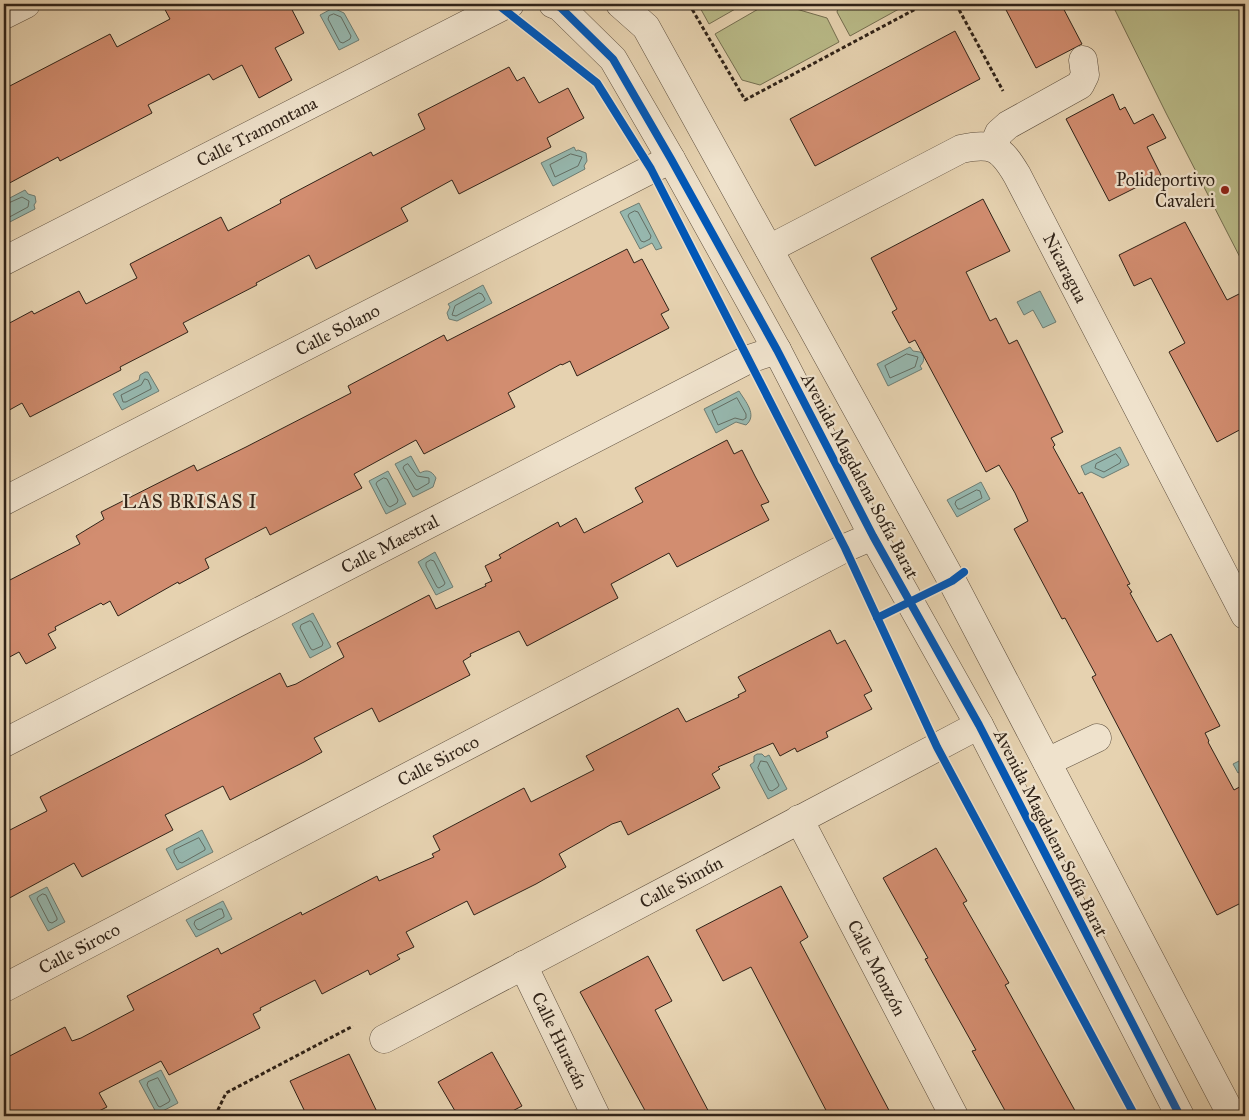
<svg xmlns="http://www.w3.org/2000/svg" width="1249" height="1120" font-family="'IM FELL Great Primer',serif">
  <rect width="100%" height="100%" fill="#e6d2b0"/>
  <filter id="stains"><feTurbulence type="fractalNoise" baseFrequency=".004" numOctaves="4"/><feColorMatrix values="0 0 0 0 .2 0 0 0 0 .09 0 0 0 0 .02 0 0 0 .5 -.17"/></filter>
  <radialGradient id="worn" r=".72"><stop offset=".6" stop-color="#630" stop-opacity="0"/><stop offset="1" stop-color="#630" stop-opacity=".3"/></radialGradient>
  <path fill="#b9ba88" stroke="#746e50" d="M698,4h46l-35,20z
    M767,4h12l48,14 12,24 -79,43 -18,-5 -27,-46z
    M839,4h69l-58,32 -13,-24z
    M1112,4h133v263l-79,-154z"/>
  <path fill="#96b7ae" stroke="#6d7c72" d="M333,8l11,5 15,27 -20,10 -19,-35z
    M574,147l2,4 2,-1 8,3 1,8 -3,5 1,3 -32,17 -12,-23z
    M25,190l3,4 7,2 1,6 -2,3 1,4 -31,16v-24z
    M639,203l23,45 -6,2 -4,-7 -12,6 -20,-37z
    M483,285l9,18 -35,18 -8,-2 -2,-6 3,-6 -2,-3z
    M1040,291l16,31 -13,6 -10,-18 -9,5 -7,-13z
    M910,347l3,4 7,1c5,4 5,9 0,14l2,3 -34,17 -11,-22z
    M145,372h3l11,19 -37,19 -9,-16 26,-14 1,-5z
    M739,391c6,10 19,24 7,34l-10,-3 -20,11 -12,-24z
    M1120,447l9,18 -26,13 -12,-6 -6,3 -4,-9z
    M411,456l9,17c7,-4 12,-2 16,5l-3,9 -20,10 -18,-33z
    M388,471l18,33 -20,10 -17,-33z
    M981,482l9,17 -33,18 -10,-17z
    M435,552l18,35 -17,8 -18,-33z
    M313,613l18,34 -21,11 -18,-34z
    M757,754h5l3,3 4,-2 18,34 -19,10 -18,-34 4,-3v-6z
    M1245,758v11l-7,4 -5,-9z
    M202,830l11,22 -36,18 -11,-21z
    M47,887l18,35 -17,9 -19,-35z
    M223,901l9,18 -36,18 -10,-17z
    M161,1070l17,33 -21,11 -18,-33z"/>
  <g fill="none" stroke-linecap="round" stroke-linejoin="round">
    <path stroke="#636d63" stroke-width="1" d="M334,14l7,3 10,19 -1,3 -7,4 -3,-1 -12,-23 1,-3z
      M571,154l11,3 -4,9 -23,11 -5,-12z
      M4,205l18,-8 7,4 -1,6 -24,13
      M635,211l3,1 13,24 -1,3 -6,3 -3,-1 -13,-25 1,-2z
      M479,293l3,1 3,5 -1,2 -28,15 -4,-1 3,-9z
      M907,354l11,3 -3,10 -25,11 -5,-12z
      M145,379l3,1 3,7v2l-25,13h-3l-2,-7 20,-10z
      M737,398l9,16v4l-3,2 -8,-2 -17,7 -6,-14z
      M1116,454l5,6 -1,3 -16,9 -9,-4 1,-4z
      M408,464l9,12 12,2v5l-12,7 -2,-1 -12,-21 1,-2z
      M384,478l3,1 11,21 -1,3 -7,4 -3,-2 -11,-21 1,-2z
      M977,490l3,1 2,7 -21,11h-3l-3,-5 1,-3z
      M431,560l3,1 11,22 -1,2 -5,3 -2,-1 -11,-21v-3z
      M310,621l2,1 11,21 -1,3 -9,4 -2,-1 -11,-21 1,-3z
      M761,761l6,1 12,23 -1,2 -6,4 -3,-1 -11,-22z
      M199,838l6,10v2l-23,13 -3,-1 -5,-9v-3z
      M43,894l3,1 11,23v2l-5,3 -3,-1 -12,-23 1,-2z
      M219,909h3l2,6v2l-24,13 -3,-1 -3,-5 1,-3z
      M158,1078l12,22 -1,2 -9,5 -2,-1 -11,-21 1,-3z"/>
  </g>
  <path fill="#d28d70" stroke="#302318" d="M162,4h127l15,29 -29,15 17,32 -33,18 -17,-33 -29,15 -4,-6 -61,31 4,8 -92,48 -2,-4 -54,29v-97l106,-55 7,13 53,-28z
    M1003,4h58l21,40 -46,24z
    M955,31l25,48 -165,87 -25,-47z
    M509,67l8,14 7,-4 15,26 29,-15 16,30 -37,20 4,9 -92,47 -7,-14 -51,28 7,13 -92,48 -7,-14 -53,28 1,2 -74,38 5,9 -68,35 1,3 -91,47 -8,-14 -18,10v-87l28,-15 2,3 45,-23 7,13 51,-26 -7,-14 91,-47 7,14 53,-28 -1,-3 91,-48 2,4 52,-27 -7,-15z
    M1113,94l7,16 5,-3 9,17 19,-10 13,24 -19,9 14,28 -52,26 -43,-82z
    M983,199l27,52 -44,21 24,49 6,-3 13,26 8,-4 46,92 -12,6 4,7 -2,2 26,47 3,-2 48,92 -3,1 5,7 -2,1 27,49 14,-8 49,92 -15,7 4,8 -1,1 26,48 11,-6v117l-28,14 -125,-238 4,-2 -31,-57 -3,1 -48,-90 14,-8 -13,-28 -16,-28 -13,7 -71,-132 -6,3 -17,-31 5,-3 -26,-51z
    M1185,222l42,78 18,-9v136l-28,15 -48,-90 16,-9 -34,-65 -17,8 -15,-31z
    M627,249l7,14 8,-4 27,51 -8,4 8,14 -92,48 -7,-15 -8,4 -1,-1 -53,29 7,14 -91,47 -8,-14 -62,34 8,14 -92,47 -4,-8 -61,32 4,9 -30,16 -1,-2 -60,34 -8,-15 -7,4 -2,-2 -46,24 1,3 -8,4 8,14 -30,16 -7,-12 -15,8v-77l76,-39 -4,-8 28,-17 -3,-7 93,-47 3,6 49,-24 105,-54 -3,-7 96,-51 3,6z
    M727,440l7,14 8,-4 13,26 14,26 -8,3 8,15 -92,47 -8,-14 -58,31 7,14 -91,48 -8,-15 -49,23 1,2 -8,5 7,14 -91,47 -7,-14 -58,30 8,14 -18,10 -74,38 -7,-14 -58,29 8,15 -91,47 -8,-14 -70,38v-68l43,-22 -7,-14 240,-124 7,14 9,-3 48,-27 -7,-14 92,-48 7,14 50,-23 -1,-2 7,-3 -7,-15 16,-8 -2,-3 59,-33 2,5 16,-9 8,15 59,-31 -8,-14z
    M830,630l7,14 8,-4 27,51 -8,4 8,14 -46,23 2,5 -31,15 -2,-4 -15,8 -7,-13 -55,24 2,2 -8,5 8,14 -92,47 -7,-14 -9,3 -53,30 7,13 -30,17 -62,31 -7,-14 -61,31 8,15 -17,8 3,4 -30,16 -2,-5 -46,24 -7,-14 -55,28 1,2 -8,4 7,14 -91,47 -8,-14 -62,32 8,14 -18,9h-85v-57l61,-32 7,14 9,-3 53,-28 -7,-14 91,-48 3,6 80,-42 1,3 75,-39 2,5 55,-24 -2,-3 8,-4 -7,-14 91,-48 7,14 63,-32 -8,-14 92,-48 8,14 53,-25 -1,-2 8,-4 -8,-14z
    M936,848l31,53 -4,2 46,80 -4,2 73,131h-70l-36,-65 4,-1 -51,-91 3,-1 -45,-80z
    M781,886l27,51 -8,5 92,174h-63l-78,-149 -28,14 -27,-51z
    M648,956l24,45 -17,9 56,106h-63l-68,-124z
    M492,1052l30,54 -19,10h-45l-20,-34z
    M349,1054l30,62h-72l-17,-35z"/>
  <g fill="none" stroke-linecap="round" stroke-linejoin="round">
    <g stroke="#5e4f3e" stroke-width="29">
      <g id="minor">
        <path d="M553,4l7,3 53,52 58,100 106,191 96,186 106,189 201,391"/>
        <path d="M620,4l26,23 306,554 280,535"/>
        <path d="M4,15l22,-11"/>
        <path d="M993,147l6,-14 9,-8 72,-40 5,-10 -2,-15"/>
        <path id="s1" d="M769,249l192,-100c32,-7 40,-1 56,26l228,440"/>
        <path id="s2" d="M4,261l497,-254 9,-3"/>
        <path id="s3" d="M4,501l667,-342"/>
        <path id="s4" d="M4,743l745,-384 28,-9"/>
        <path d="M1047,762l50,-24"/>
        <path id="s5" d="M799,819l155,297"/>
        <path id="s6" d="M523,965l73,151"/>
        <path id="s7" d="M4,988l841,-440 28,-12"/>
        <path id="s8" d="M384,1039l595,-314"/>
      </g>
    </g>
    <path stroke="#302318" stroke-width="3" stroke-dasharray="4 2.5" stroke-linecap="butt" d="M689,4l56,96 180,-96
      M956,4l47,87
      M215,1116l11,-23 127,-67"/>
    <use href="#minor" stroke="#efe2cc" stroke-width="28"/>
    <g stroke="#efe2cc" stroke-width="11">
      <path id="cycleway" d="M495,4l6,3 96,76 54,86 194,379 92,199 198,369
        M553,4l7,3 53,52 58,100 106,191 96,186 106,189 201,391
        M877,618l75,-37 12,-9"/>
    </g>
    <use href="#cycleway" stroke="#0057b8" stroke-width="8"/>
  </g>
  <circle fill="#8f2418" stroke="#efe2cc" stroke-width="2" cx="1225" cy="190" r="5"/>
  <g text-anchor="middle" stroke-width="4.5" stroke-linejoin="round" paint-order="stroke">
    <g font-size="18" fill="#302318" stroke="#efe2cc">
      <text dy="6" stroke="none"><textPath href="#s2" startOffset="284">Calle Tramontana</textPath></text>
      <text dy="6" stroke="none"><textPath href="#s1" startOffset="390">Nicaragua</textPath></text>
      <text dy="6" stroke="none"><textPath href="#s3" startOffset="375">Calle Solano</textPath></text>
      <text transform="translate(860 476) rotate(62)" y="6">Avenida Magdalena Sofía Barat</text>
      <text dy="6" stroke="none"><textPath href="#s4" startOffset="434">Calle Maestral</textPath></text>
      <text dy="6" stroke="none"><textPath href="#s7" startOffset="490">Calle Siroco</textPath></text>
      <text transform="translate(1051 833) rotate(63)" y="6">Avenida Magdalena Sofía Barat</text>
      <text dy="6" stroke="none"><textPath href="#s8" startOffset="336">Calle Simún</textPath></text>
      <text dy="6" stroke="none"><textPath href="#s7" startOffset="85">Calle Siroco</textPath></text>
      <text dy="6" stroke="none"><textPath href="#s5" startOffset="168">Calle Monzón</textPath></text>
      <text dy="6" stroke="none"><textPath href="#s6" startOffset="84">Calle Huracán</textPath></text>
    </g>
    <g font-size="18" fill="#302318" stroke="#efe2cc" text-anchor="end">
      <text x="1215" y="186">Polideportivo<tspan x="1215" dy="21">Cavaleri</tspan></text>
    </g>
    <g font-size="19" letter-spacing="1" fill="#302318" stroke="#efe2cc">
      <text x="190" y="508">LAS BRISAS I</text>
    </g>
  </g>
  <rect width="1249" height="1120" fill="none" stroke="#e6d2b0" stroke-width="20"/>
  <rect x="5" y="5" width="1239" height="1110" fill="none" stroke="#302318" stroke-width="2.5"/>
  <rect x="10" y="10" width="1229" height="1100" fill="none" stroke="#302318"/>
  <rect width="100%" height="100%" filter="url(#stains)"/>
  <rect width="100%" height="100%" fill="url(#worn)"/>
</svg>
